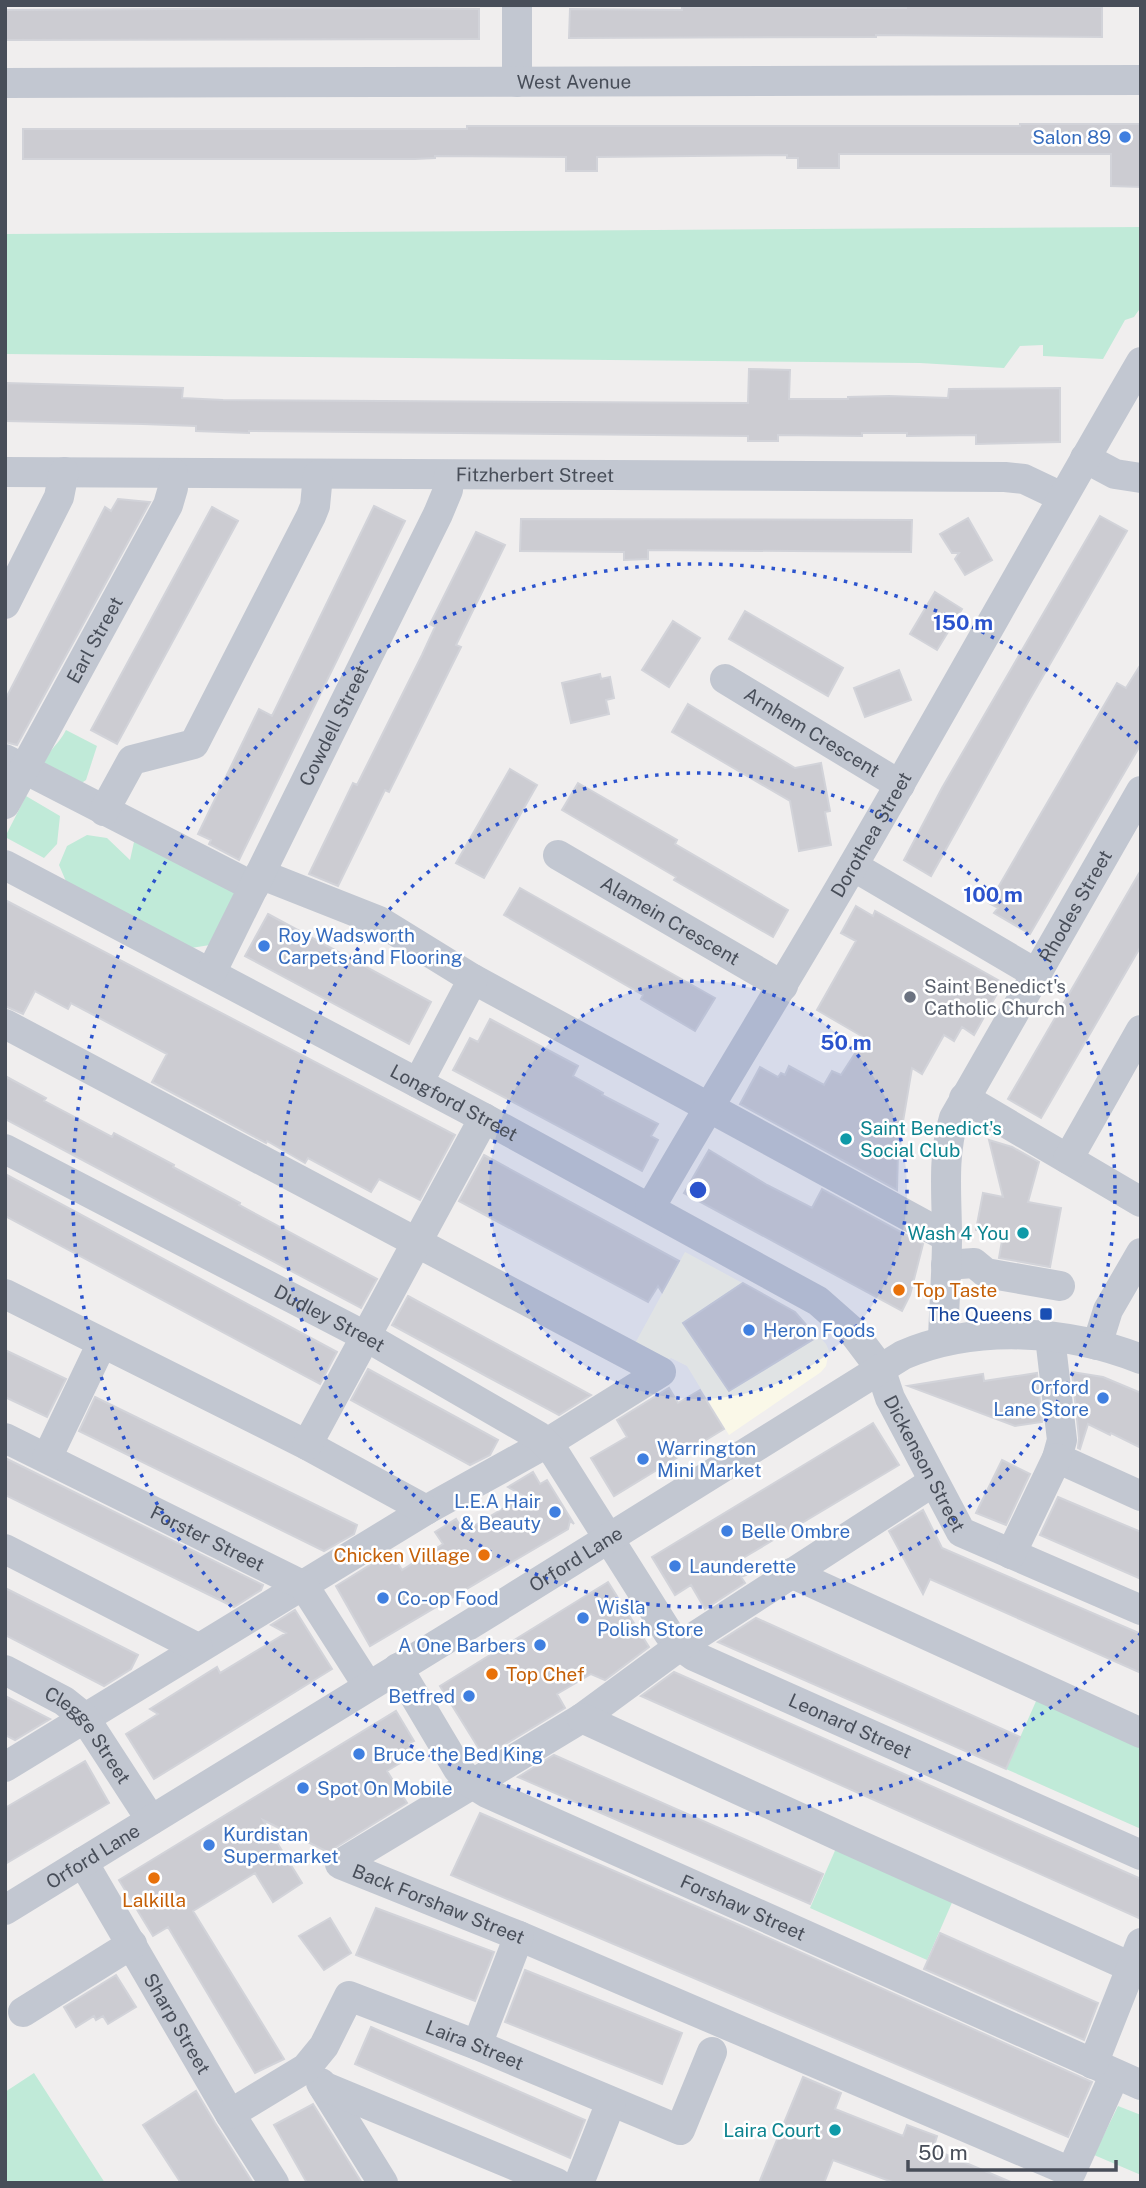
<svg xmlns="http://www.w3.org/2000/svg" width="1146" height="2188" font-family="'Public Sans',sans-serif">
  <rect width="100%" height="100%" fill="#f0eeee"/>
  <path fill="#faf8e8" d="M685,1252l111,60 30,32 3,7 -3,15 -5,6 -92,63 -42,-69 -16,-8 -10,6 -29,-15z"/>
  <path fill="#c0ead8" d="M1141,227v80l-7,10 -9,3 -22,39 -60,-3v-11l-23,1 -16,22 -84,-5 -915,-9v-120z
    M66,730l31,16 -11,34 -15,10 -29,-19c5,-22 14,-22 24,-41z
    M26,796l34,20 -3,28 -13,14 -39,-21z
    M136,833l101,55 -27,57 -19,3 -123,-62 -9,-21 8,-19 20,-11 20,3 23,22z
    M1037,1699l104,46v84l-135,-60z
    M837,1846l117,52 -27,62 -117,-52z
    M34,2073l71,110h-100v-91z
    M1118,2106l23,9v60l-47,-20z"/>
  <path fill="#ccccd2" stroke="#d2d3d9" stroke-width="2" d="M906,6l196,1v30l-226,-2v2l-307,1 1,-29 112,1v-3l224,1z
    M365,8l114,1v30l-474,1v-30z
    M1020,124h121v63l-30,-1v-32h-272v14h-41v-10h-11v-3l-190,2v14h-31v-14l-131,-1v2l-20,1h-392v-30h444v-3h553z
    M749,369l41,1 -1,29h59v-2l41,-1 59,2 1,-9 111,-1v54l-84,2v-9l-69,1v-3h-45v3l-84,-1v6h-30v-5l-499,-5v2l-53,-2v-5l-53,-2 -137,-3 1,-38 176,5 -1,10 41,2 525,3z
    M118,499l32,3 -133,243 -12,-3v-42l100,-193 6,4z
    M374,506l31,15 -166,339 -30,-16 2,-4 -13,-6 61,-125 13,7z
    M212,507l26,14 -121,223 -26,-14z
    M1100,516l27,15 -99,171 -97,174 -27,-16 38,-72z
    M968,518l24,42 -27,15 -10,-16 4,-6h-7l-12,-19z
    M521,519l391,1 -1,32 -263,-2v9l-24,1v-8l-104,-1z
    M476,532l29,13 -49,100 5,2 -11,22 -61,123 -4,-2 -47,96 -29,-12 44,-91 4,2 65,-130 13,-28 -5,-3z
    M935,592l27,17 -25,41 -27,-16z
    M745,611l98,57 -15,28 -99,-57z
    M673,621l27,17 -31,49 -27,-17z
    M1141,664v80l-111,190 -36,-21 4,-5 -9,-5 128,-220 9,5z
    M899,670l12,30 -46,17 -11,-29z
    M600,674l1,5 9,-2 4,21 -8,2 3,14 -38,9 -9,-40z
    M688,704l107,64 26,-5 9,48 -5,1 6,33 -32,6 -9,-50 -118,-69z
    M510,769l27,16 -53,93 -28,-15z
    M578,783l99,57 -2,4 113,66 -15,27 -99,-57 2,-3 -114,-67z
    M1141,870v76l-100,172 -33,-19z
    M520,888l195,110 -20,33 -54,-32 2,-4 -139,-80z
    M5,900l450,235 -35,65 -41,-21 -8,13 -63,-34 -3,5 -38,-22 -1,2 -114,-61 15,-28 -96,-51 -3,6 -33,-18 -12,23 -18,-8z
    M856,906l17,10 2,-5 128,72 -29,52 -12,-8 -8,14 -10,-6 -22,39 -10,-6 -14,83 -1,39 -157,-86 20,-37 18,10 3,-4 4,2 4,-9 35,19 8,-14 9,4 24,-37 -48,-28 39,-69 -15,-8z
    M268,914l163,88 -22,42 -164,-88z
    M490,1019l88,47 -5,10 30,17 -1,2 56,29 -7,12 7,4 -16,31 -189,-101 17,-32 8,4z
    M5,1076l41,22 -2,3 68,36 2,-4 60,32 -1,2 67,36 -1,2 138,74 -16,29 -356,-189z
    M989,1140l23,7 27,15 -11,40 33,6 -11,59 -51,-9 4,-23 -27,-5 7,-37 20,4z
    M709,1150l58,35 45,23 10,-19 101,55 -13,51 -8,16 -218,-118z
    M484,1155l195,106 -17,31 -4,-6 -10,16 -189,-101z
    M5,1174l332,178 -17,32 -315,-168z
    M743,1283l52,29 22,25 -88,54 -46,-68z
    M408,1296l146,79 37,20 -32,20 -71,-38 -96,-52z
    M5,1350l61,29 -19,38 -42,-20z
    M368,1369l130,71 -8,15 -20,10 -119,-65z
    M1072,1372l31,5 38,16v55l-30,-15 -1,2 -22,-11 -8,25 -2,-1 1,-10z
    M1037,1373l5,49 -27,4 -107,-40 75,-12 1,7z
    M669,1388l9,15 22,-13 24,39 -110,67 -23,-38 36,-21 -10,-17z
    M95,1397l262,128 -3,9 -30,17 -245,-120z
    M873,1423l26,42 -161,96 8,14 -5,2 4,6 -40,26 -14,-24 -16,10 -23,-38z
    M5,1458l258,127 -2,5 -27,17 -229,-112z
    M1002,1460l28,14 -24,51 -30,-12z
    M533,1472l7,12 7,-4 27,44 -4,-3 -2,8 -198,117 -34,-60 55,-34 11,18 41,-26 -8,-12 21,-13 8,13 60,-36 -16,-9z
    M1058,1497l83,35v47l-101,-44z
    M923,1510l19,38 199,86v39l-211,-94 -7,15 -34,-63z
    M608,1582l41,65 -44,33 -14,-6 -34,20 8,14 -81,49 -44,-71z
    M5,1588l133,67 -7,14 -27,17 -99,-51z
    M295,1610l37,59 -178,110 -28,-45 32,-20 -8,-5 67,-42 3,6 66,-40 -15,-8z
    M756,1618l264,119 -14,32 -288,-127z
    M674,1672l467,207v40l-500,-223z
    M5,1696l45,23 -35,21 -10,-5z
    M396,1711l18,30 -5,2 6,11 -28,17 20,32 -79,49 -65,-32 39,63 -29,19 -18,-29 -62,38 91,148 -29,14 -87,-146 -15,9 -34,-56z
    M554,1755l269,119 -13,30 -292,-127z
    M85,1761l24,42 -104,61v-56z
    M480,1813l264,114 348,155 -24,55 -617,-262z
    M376,1908l118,44 -19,49 -119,-46z
    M330,1918l21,35 -27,17 -25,-34z
    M940,1933l158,70 -14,37 -160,-71z
    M525,1970l157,63 -20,51 -157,-62z
    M116,1975l20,32 -28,17 -5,-8 -7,4 -2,-4 -18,11 -12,-20z
    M371,2027l214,93 -15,38 -215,-94z
    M803,2077l38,16 -6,16 68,27 4,-11 30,11 -4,13 80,34h-118l-62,-23 -9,23h-65z
    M196,2091l19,32 38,60h-72l-38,-58z
    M313,2104l49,79h-55l-33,-58z"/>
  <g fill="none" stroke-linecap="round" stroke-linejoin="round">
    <g stroke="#c2c7d1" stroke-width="30">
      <path d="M517,82v-77"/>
      <path id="s1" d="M5,83l1136,-3"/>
      <path d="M1085,458l30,16 26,4"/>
      <path id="s2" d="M5,472l1000,5 19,2 38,18"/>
      <path d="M5,604l54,-107 5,-25"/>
      <path id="s3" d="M725,679l175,106"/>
      <path d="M5,759l249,128"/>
      <path id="s4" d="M5,804l163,-299 5,-17v-15"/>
      <path d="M104,811l28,-51 62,-16 117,-228 4,-10 3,-31"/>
      <path id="s5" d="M558,855l225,131"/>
      <path id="s6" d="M5,865l479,253 334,183 34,30 28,37 10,30 71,134 180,78"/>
      <path d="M853,866l182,107"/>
      <path d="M260,874l119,47 94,58 474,258"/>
      <path id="s7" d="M211,973l227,-459 10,-24 1,-14"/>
      <path d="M5,1024l656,348 -114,71 -121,67 -421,257"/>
      <path d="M418,1083l55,-104"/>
      <path d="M964,1098l177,104"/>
      <path id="s8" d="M5,1149l360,187 173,100 16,16 115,182 11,12 14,10 447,199"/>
      <path d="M1068,1159l73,-129"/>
      <path id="s9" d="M650,1208c66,-115 136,-227 202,-341 98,-168 191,-337 289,-505"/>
      <path d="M946,1265l28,-2 12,10 74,13"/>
      <path d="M5,1294l302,151 119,65"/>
      <path d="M1050,1337l12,103 -5,18 84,38"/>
      <path id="s10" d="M943,1340c1,-35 4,-69 4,-103 0,-41 -5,-80 7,-119l187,-327"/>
      <path d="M1097,1345l11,-35 33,-57"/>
      <path id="s11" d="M5,1438l299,148 64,100"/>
      <path d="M307,1445l177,-327"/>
      <path d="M47,1458l55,-115"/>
      <path id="s12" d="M933,1482l-253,164 -98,72 -242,146 179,72 552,236 44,-98"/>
      <path d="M5,1549l193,99"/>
      <path d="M1011,1554l46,-96"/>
      <path d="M791,1573l350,160"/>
      <path id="s13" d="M398,1668l60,101 13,14 16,10 654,292"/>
      <path id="s14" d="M5,1670l59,31 20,16 67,103"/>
      <path d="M582,1718l266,122 283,127"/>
      <path id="s15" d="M83,1862l147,252 44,69"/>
      <path id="s16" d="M5,1910l503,-309 395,-246c73,-31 165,-25 238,4"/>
      <path d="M23,2012l109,-68"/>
      <path d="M477,2045l42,-109"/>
      <path d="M1093,2064l48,-121"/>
      <path d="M321,2083l62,100"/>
      <path d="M323,2086l234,97"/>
      <path id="s17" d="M230,2114l76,-46 18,-22 25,-50 128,49 203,85 32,-78"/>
      <path d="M579,2183l32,-81"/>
    </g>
  </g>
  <circle cx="698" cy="1190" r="209" fill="#2b53cd" fill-opacity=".12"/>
  <g fill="none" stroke="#2b53cd" stroke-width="3.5" stroke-dasharray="3.5 7">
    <circle cx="698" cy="1190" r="209"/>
    <circle cx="698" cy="1190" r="417"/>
    <path d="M1141 1633A626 626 0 1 1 1141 747"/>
  </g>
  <g fill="#3f7fe0" stroke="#fff" stroke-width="2.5">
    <circle cx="1125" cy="137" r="7"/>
    <circle cx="264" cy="946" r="7"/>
    <circle cx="749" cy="1330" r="7"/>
    <circle cx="1103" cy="1398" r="7"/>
    <circle cx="643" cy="1459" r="7"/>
    <circle cx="555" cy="1512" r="7"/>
    <circle cx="727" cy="1531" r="7"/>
    <circle cx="675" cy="1566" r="7"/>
    <circle cx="383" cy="1598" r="7"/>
    <circle cx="583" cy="1618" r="7"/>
    <circle cx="540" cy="1645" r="7"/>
    <circle cx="469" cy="1696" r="7"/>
    <circle cx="359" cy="1754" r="7"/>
    <circle cx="303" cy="1788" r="7"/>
    <circle cx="209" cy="1845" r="7"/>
  </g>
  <circle fill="#6b7280" stroke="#fff" stroke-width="2.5" cx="910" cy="997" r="7"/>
  <g fill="#0f9aa8" stroke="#fff" stroke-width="2.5">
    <circle cx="846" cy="1139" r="7"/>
    <circle cx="1023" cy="1233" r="7"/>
    <circle cx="835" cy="2130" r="7"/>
  </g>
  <g fill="#e8710a" stroke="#fff" stroke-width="2.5">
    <circle cx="899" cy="1290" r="7"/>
    <circle cx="484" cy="1555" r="7"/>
    <circle cx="492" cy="1674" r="7"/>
    <circle cx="154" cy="1878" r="7"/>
  </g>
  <rect fill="#1a4fb4" stroke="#fff" stroke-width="2.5" x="1039" y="1307" width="14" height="14" rx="3.5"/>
  <g text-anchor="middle" stroke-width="5" stroke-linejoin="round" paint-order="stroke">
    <g font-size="19" fill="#484e59" stroke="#fff">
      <text dy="7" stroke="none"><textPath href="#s1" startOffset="569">West Avenue</textPath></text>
      <text dy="7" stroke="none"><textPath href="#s2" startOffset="530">Fitzherbert Street</textPath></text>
      <text dy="7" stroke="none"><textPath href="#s4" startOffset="187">Earl Street</textPath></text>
      <text dy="7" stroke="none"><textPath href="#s7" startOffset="276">Cowdell Street</textPath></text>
      <text dy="7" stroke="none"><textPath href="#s3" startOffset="102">Arnhem Crescent</textPath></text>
      <text dy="7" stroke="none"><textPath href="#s9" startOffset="434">Dorothea Street</textPath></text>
      <text dy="7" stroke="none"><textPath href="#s10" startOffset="467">Rhodes Street</textPath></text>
      <text dy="7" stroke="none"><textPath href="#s5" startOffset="130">Alamein Crescent</textPath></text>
      <text dy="7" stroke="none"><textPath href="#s6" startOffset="508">Longford Street</textPath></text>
      <text dy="7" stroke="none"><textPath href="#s8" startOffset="366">Dudley Street</textPath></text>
      <text dy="7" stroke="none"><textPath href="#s6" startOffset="1120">Dickenson Street</textPath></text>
      <text dy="7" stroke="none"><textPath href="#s11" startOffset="226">Forster Street</textPath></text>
      <text dy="7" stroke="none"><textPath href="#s16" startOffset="670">Orford Lane</textPath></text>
      <text dy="7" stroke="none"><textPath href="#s8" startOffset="1048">Leonard Street</textPath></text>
      <text dy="7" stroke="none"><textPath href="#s14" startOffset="108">Clegge Street</textPath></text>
      <text dy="7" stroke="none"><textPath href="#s16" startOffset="103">Orford Lane</textPath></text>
      <text dy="7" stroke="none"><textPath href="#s12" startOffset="812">Back Forshaw Street</textPath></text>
      <text dy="7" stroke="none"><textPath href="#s13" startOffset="436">Forshaw Street</textPath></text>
      <text dy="7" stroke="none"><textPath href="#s15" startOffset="187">Sharp Street</textPath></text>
      <text dy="7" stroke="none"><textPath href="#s17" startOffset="308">Laira Street</textPath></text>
    </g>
    <g font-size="19" fill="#366cbe" stroke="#fff" text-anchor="start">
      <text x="1111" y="144" text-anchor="end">Salon 89</text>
      <text x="278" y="942">Roy Wadsworth<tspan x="278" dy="22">Carpets and Flooring</tspan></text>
      <text x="763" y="1337">Heron Foods</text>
      <text x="1089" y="1394" text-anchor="end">Orford<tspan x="1089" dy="22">Lane Store</tspan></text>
      <text x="657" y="1455">Warrington<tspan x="657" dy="22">Mini Market</tspan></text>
      <text x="541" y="1508" text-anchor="end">L.E.A Hair<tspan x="541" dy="22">&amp; Beauty</tspan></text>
      <text x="741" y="1538">Belle Ombre</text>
      <text x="689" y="1573">Launderette</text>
      <text x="397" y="1605">Co-op Food</text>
      <text x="597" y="1614">Wisla<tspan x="597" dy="22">Polish Store</tspan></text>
      <text x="526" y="1652" text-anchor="end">A One Barbers</text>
      <text x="455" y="1703" text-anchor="end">Betfred</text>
      <text x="373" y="1761">Bruce the Bed King</text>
      <text x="317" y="1795">Spot On Mobile</text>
      <text x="223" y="1841">Kurdistan<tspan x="223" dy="22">Supermarket</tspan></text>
    </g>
    <g font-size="19" fill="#5b616d" stroke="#fff" text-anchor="start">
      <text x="924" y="993">Saint Benedict's<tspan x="924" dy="22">Catholic Church</tspan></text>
    </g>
    <g font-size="19" fill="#0d838f" stroke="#fff" text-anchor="end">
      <text x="860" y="1135" text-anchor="start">Saint Benedict's<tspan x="860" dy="22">Social Club</tspan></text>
      <text x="1009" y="1240">Wash 4 You</text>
      <text x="821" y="2137">Laira Court</text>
    </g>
    <g font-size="19" fill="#c56008" stroke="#fff" text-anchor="start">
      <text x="913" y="1297">Top Taste</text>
      <text x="470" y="1562" text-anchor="end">Chicken Village</text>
      <text x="506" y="1681">Top Chef</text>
      <text x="154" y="1907" text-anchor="middle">Lalkilla</text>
    </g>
    <g font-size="19" fill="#164399" stroke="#fff" text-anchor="end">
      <text x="1032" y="1321">The Queens</text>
    </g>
  </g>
  <circle cx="698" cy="1190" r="10" fill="#2b53cd" stroke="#fff" stroke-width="3.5"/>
  <g font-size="21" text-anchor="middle" font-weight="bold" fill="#2b53cd" stroke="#fff" stroke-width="5" stroke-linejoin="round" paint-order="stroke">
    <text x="963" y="630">150 m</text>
    <text x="993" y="902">100 m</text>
    <text x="846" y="1050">50 m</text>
  </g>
  <rect width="1146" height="2188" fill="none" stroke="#484e59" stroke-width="14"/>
  <path d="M908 2160v10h208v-10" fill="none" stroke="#484e59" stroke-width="3.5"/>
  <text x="918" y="2160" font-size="21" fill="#484e59" stroke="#ffffff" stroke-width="5" paint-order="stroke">50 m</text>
</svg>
